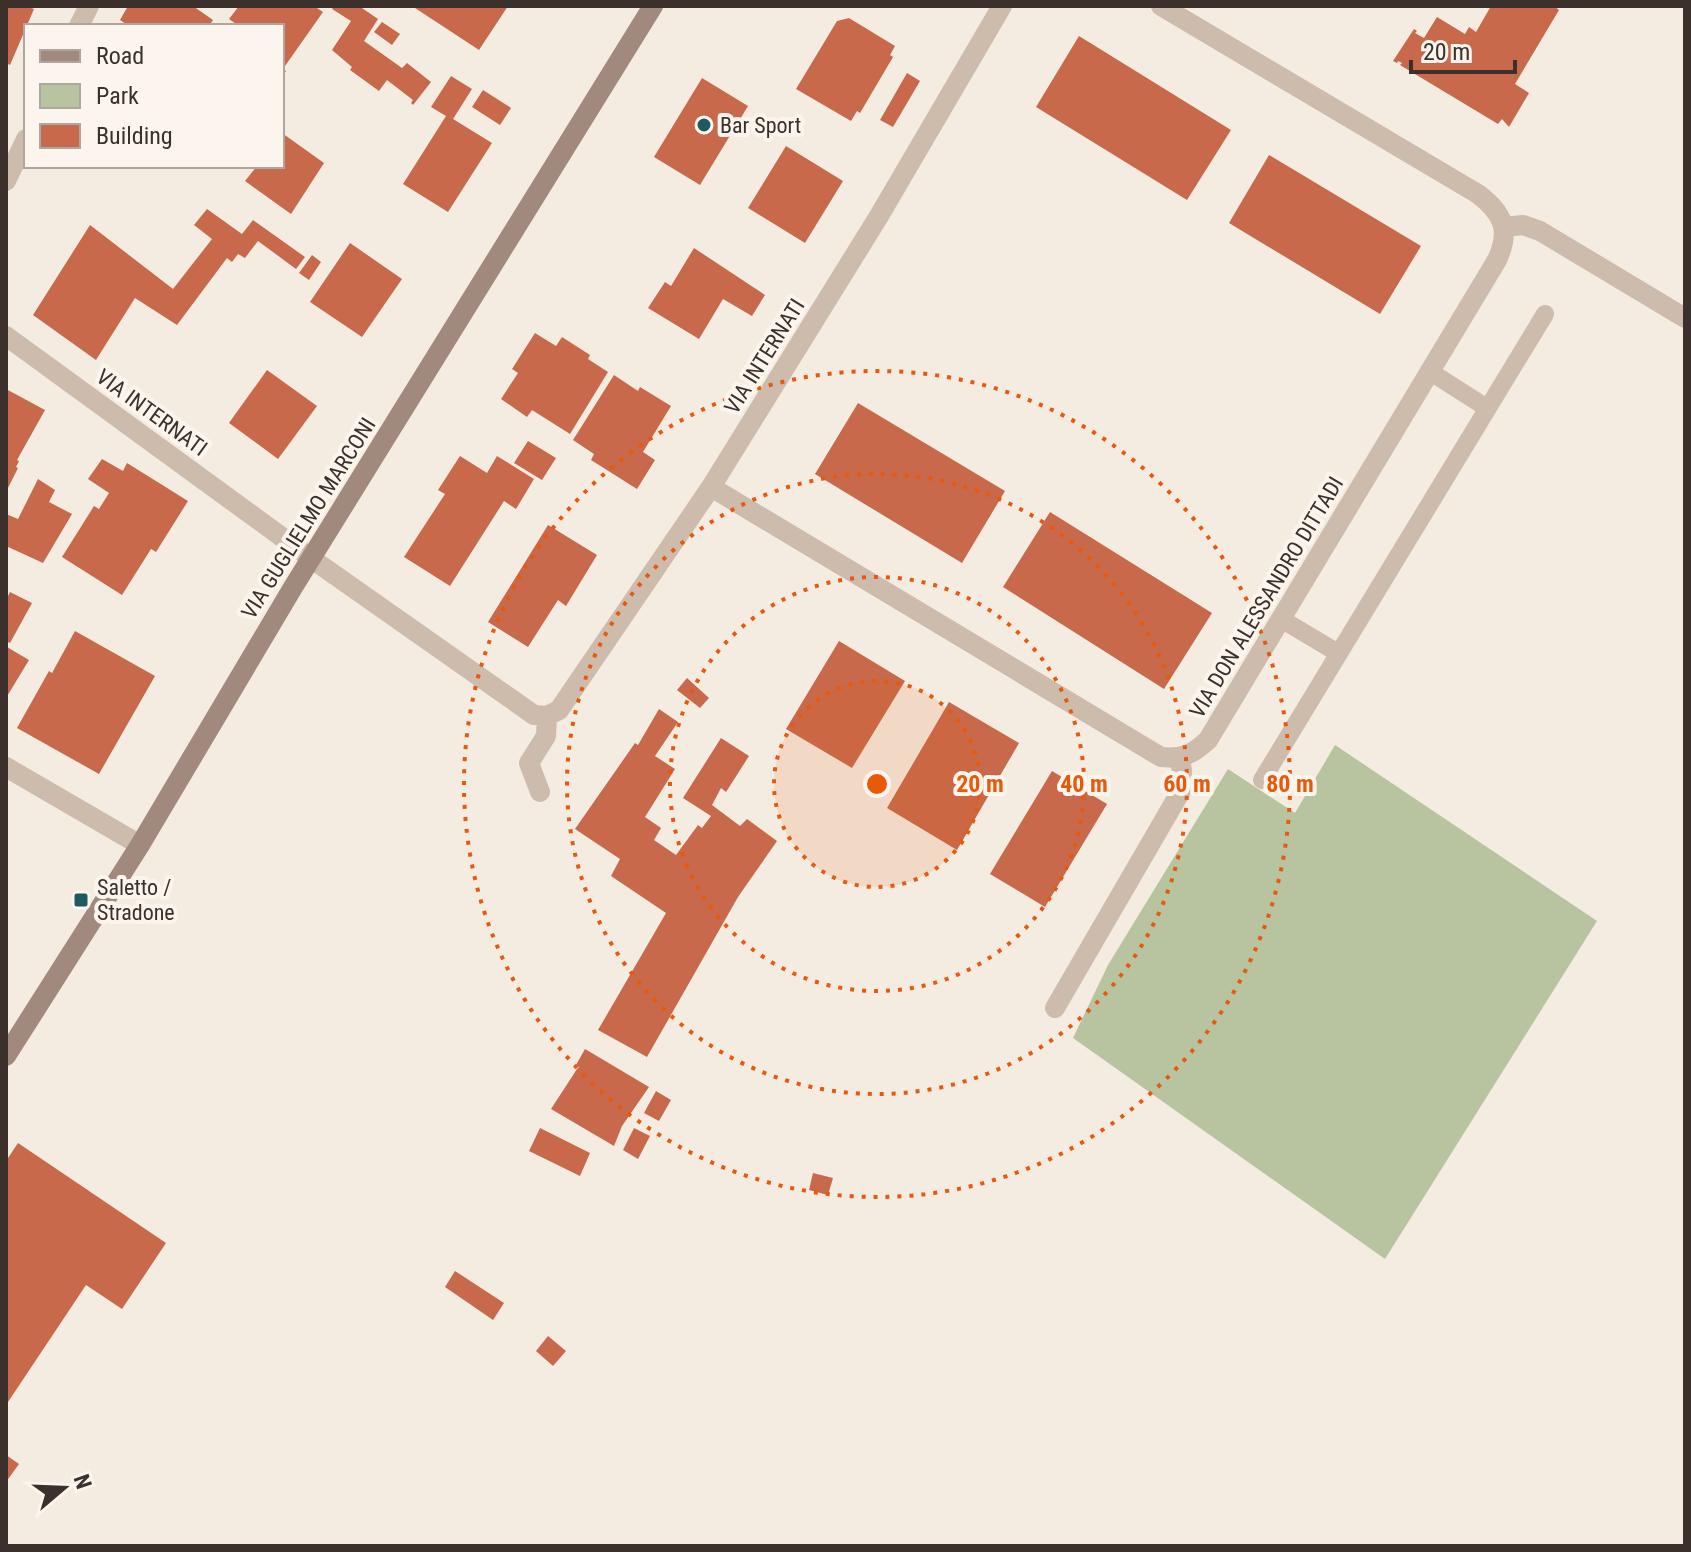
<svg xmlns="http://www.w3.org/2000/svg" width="1691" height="1552" font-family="'Roboto Condensed',sans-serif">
  <rect width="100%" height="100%" fill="#f4ebe1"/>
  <path fill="#b8c4a0" d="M1335,745l262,176 -212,338 -312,-221 35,-73 120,-196 67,44z"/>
  <path fill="#c8694b" d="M6,6h20l8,3 -24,56 -4,-2z
    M128,6h65l20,14 -4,6h-80l-9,-6z
    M239,6h75l9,6 -38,54 -2,3 3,2 -4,6v-51h-43l-10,-7z
    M334,6h25l19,13 -14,22 38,27 5,-5 24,19 -18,23 -2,-2 2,-3 -26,-20 -8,11 -29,-21 2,-3 -20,-17 19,-29 -19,-12z
    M412,6h96l-29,44z
    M1491,6h63l5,4 -44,74 14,9 -20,34 -7,-8 -4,5 -98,-59 2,-2 -4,-2 -1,2 -4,-2 21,-32 3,2 -2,2 9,5 13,-21 28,17 4,-7 7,5z
    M849,18l46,28 -5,9 3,2 -33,56 -3,-2 -6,10 -55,-32 41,-68z
    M382,22l18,12 -8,11 -18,-13z
    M1079,36l152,94 -44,70 -151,-93z
    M907,73l13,8 -27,46 -13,-7z
    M451,76l21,13 -19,30 39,24 -44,69 -45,-28 43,-68 -15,-9z
    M702,78l46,28 -48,79 -46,-28z
    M483,90l28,18 -11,17 -28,-18z
    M282,133l42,30 -33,51 -46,-33 12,-15h25z
    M786,146l57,35 -38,62 -57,-35z
    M1269,155l152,91 -41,68 -151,-91z
    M207,209l35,25 11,-14 52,37 -9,12 -38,-28 -13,17 -7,-4 -6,8 -5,-4 -50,67 -42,-27 -39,62 -63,-45 57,-90 83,64 39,-50 -18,-14z
    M350,243l52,36 -40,58 -52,-35z
    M694,248l71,47 -13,21 -29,-17 -24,40 -51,-31 17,-26 6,4z
    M312,255l9,7 -12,18 -10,-7z
    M535,333l21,13 6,-9 28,18 -2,4 20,13 -38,62 -38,-24 -5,7 -26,-18 17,-26 -6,-4z
    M267,370l50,36 -39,53 -49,-36z
    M614,375l24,16 2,-4 31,19 -28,46 12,8 -18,29 -46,-29 3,-6 -21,-14z
    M6,389l39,21 -28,50 2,1 -3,6 2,1 -12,24z
    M858,403l147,88 -43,72 -147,-89z
    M528,441l28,17 -14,22 -28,-17z
    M460,456l27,17 10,-17 37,23 -18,30 -12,-8 -54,85 -46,-29 41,-63 -7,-4z
    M102,459l21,12 4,-8 61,38 -32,51 -5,-3 -29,46 -60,-38 32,-51 5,3 10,-16 -21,-14z
    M38,479l17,11 -6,12 23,12 -29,49 -37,-17v-32l12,5z
    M1050,512l162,101 -48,76 -161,-102z
    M548,525l49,30 -31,51 -8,-6 -30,47 -40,-25z
    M10,592l22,11 -22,40 -4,-2v-41z
    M75,631l80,45 -56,98 -82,-46 32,-57 3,2z
    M839,641l66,40 -53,87 -66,-39z
    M7,647l22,13 -23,38v-49z
    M687,678l22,20 -9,10 -23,-18z
    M949,702l70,41 -62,107 -70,-42z
    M659,709l19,13 -23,34 20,13 -30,48 16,11 -7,12 22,15 22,-30 4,3 9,-12 -28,-18 38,-60 28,18 -23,36 -5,-4 -9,17 28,21 7,-7 30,22 -39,56 -91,160 -49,-27 68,-117 -55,-37 9,-17 -45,-30 60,-86 3,2z
    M1052,771l55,33 -62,103 -55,-33z
    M585,1049l64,38 -27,39 -8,20 -63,-37 26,-40 2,-2 -3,-2z
    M656,1091l15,9 -12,21 -15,-8z
    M540,1128l50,25 -10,23 -51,-25z
    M634,1128l16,8 -12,23 -15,-9z
    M18,1143l148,100 -44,66 -36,-24 -80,120v-244z
    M813,1173l20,5 -5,17 -19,-5z
    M455,1271l49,32 -11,17 -48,-33z
    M548,1336l18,15 -13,15 -17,-15z
    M6,1455l13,9 -13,18z"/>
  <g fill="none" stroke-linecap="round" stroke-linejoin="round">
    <path stroke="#cdbbac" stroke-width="18" d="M1429,371l58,37
      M1281,619l57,34
      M1262,780l283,-466"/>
    <path stroke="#cdbbac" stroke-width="20" d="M79,26l10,-20
      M6,181l20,-42
      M1504,227l19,-2 17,6 145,87
      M6,336l306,223 222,156 13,1
      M711,487l450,270c21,2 31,-2 47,-17l289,-480c14,-30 6,-47 -19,-66l-317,-188
      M6,767l134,78
      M540,792l-11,-29 17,-27 1,-20 12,-6 152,-223 168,-271 123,-210
      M1055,1008l126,-217 1,-21 -3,-12"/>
    <path stroke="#a18a7d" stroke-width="20" d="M6,1056l134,-211 152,-256 361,-583"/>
  </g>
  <circle cx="877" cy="784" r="103" fill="#e8590c" fill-opacity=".12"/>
  <g fill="none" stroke="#e8590c" stroke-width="4" stroke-dasharray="4 8">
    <circle cx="877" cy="784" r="103"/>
    <circle cx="877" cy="784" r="207"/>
    <circle cx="877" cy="784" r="310"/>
    <circle cx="877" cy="784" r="413"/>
  </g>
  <g fill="#1f5a5e" stroke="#fbf5ee" stroke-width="3">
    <circle cx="704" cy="125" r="8"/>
    <rect x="73" y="892" width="16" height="16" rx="4"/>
  </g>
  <g text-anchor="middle" stroke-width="8" stroke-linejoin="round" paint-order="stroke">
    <g font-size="22" fill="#3b302b" stroke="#fbf5ee" text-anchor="start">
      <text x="720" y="133">Bar Sport</text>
      <text x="97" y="895">Saletto /<tspan x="97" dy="25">Stradone</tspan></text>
    </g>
    <g font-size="22" fill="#3b302b" stroke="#fbf5ee">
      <text transform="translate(764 356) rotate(-58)" y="8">VIA INTERNATI</text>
      <text transform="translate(152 412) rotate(36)" y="8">VIA INTERNATI</text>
      <text transform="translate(308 518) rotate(-58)" y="8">VIA GUGLIELMO MARCONI</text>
      <text transform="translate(1266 597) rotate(-59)" y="8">VIA DON ALESSANDRO DITTADI</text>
    </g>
  </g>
  <circle cx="877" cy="784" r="12" fill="#e8590c" stroke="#fbf5ee" stroke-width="4"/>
  <g font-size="24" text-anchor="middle" font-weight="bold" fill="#e8590c" stroke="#fbf5ee" stroke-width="8" stroke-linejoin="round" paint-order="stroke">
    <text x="980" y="792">20 m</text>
    <text x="1084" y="792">40 m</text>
    <text x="1187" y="792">60 m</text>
    <text x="1290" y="792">80 m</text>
  </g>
  <rect width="1691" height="1552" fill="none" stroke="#3b302b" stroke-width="16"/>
  <rect x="24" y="24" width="260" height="144" fill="#fbf5ee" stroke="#aea6a0" stroke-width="2"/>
  <rect x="40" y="50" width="40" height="12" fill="#a18a7d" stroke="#aea6a0" stroke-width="2"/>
  <text x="96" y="64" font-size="24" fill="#3b302b">Road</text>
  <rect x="40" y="84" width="40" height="24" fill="#b8c4a0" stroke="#aea6a0" stroke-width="2"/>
  <text x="96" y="104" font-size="24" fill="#3b302b">Park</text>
  <rect x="40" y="124" width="40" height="24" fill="#c8694b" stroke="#aea6a0" stroke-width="2"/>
  <text x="96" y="144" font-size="24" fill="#3b302b">Building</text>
  <g transform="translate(64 1488) rotate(71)" stroke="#fbf5ee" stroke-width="6" paint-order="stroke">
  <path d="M0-6L14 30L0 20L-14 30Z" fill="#3b302b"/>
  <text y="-12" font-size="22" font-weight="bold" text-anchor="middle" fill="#3b302b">N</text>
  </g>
  <path d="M1411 60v12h104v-12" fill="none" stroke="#3b302b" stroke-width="4"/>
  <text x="1423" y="60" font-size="24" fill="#3b302b" stroke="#fbf5ee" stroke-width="6" paint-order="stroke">20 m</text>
</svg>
